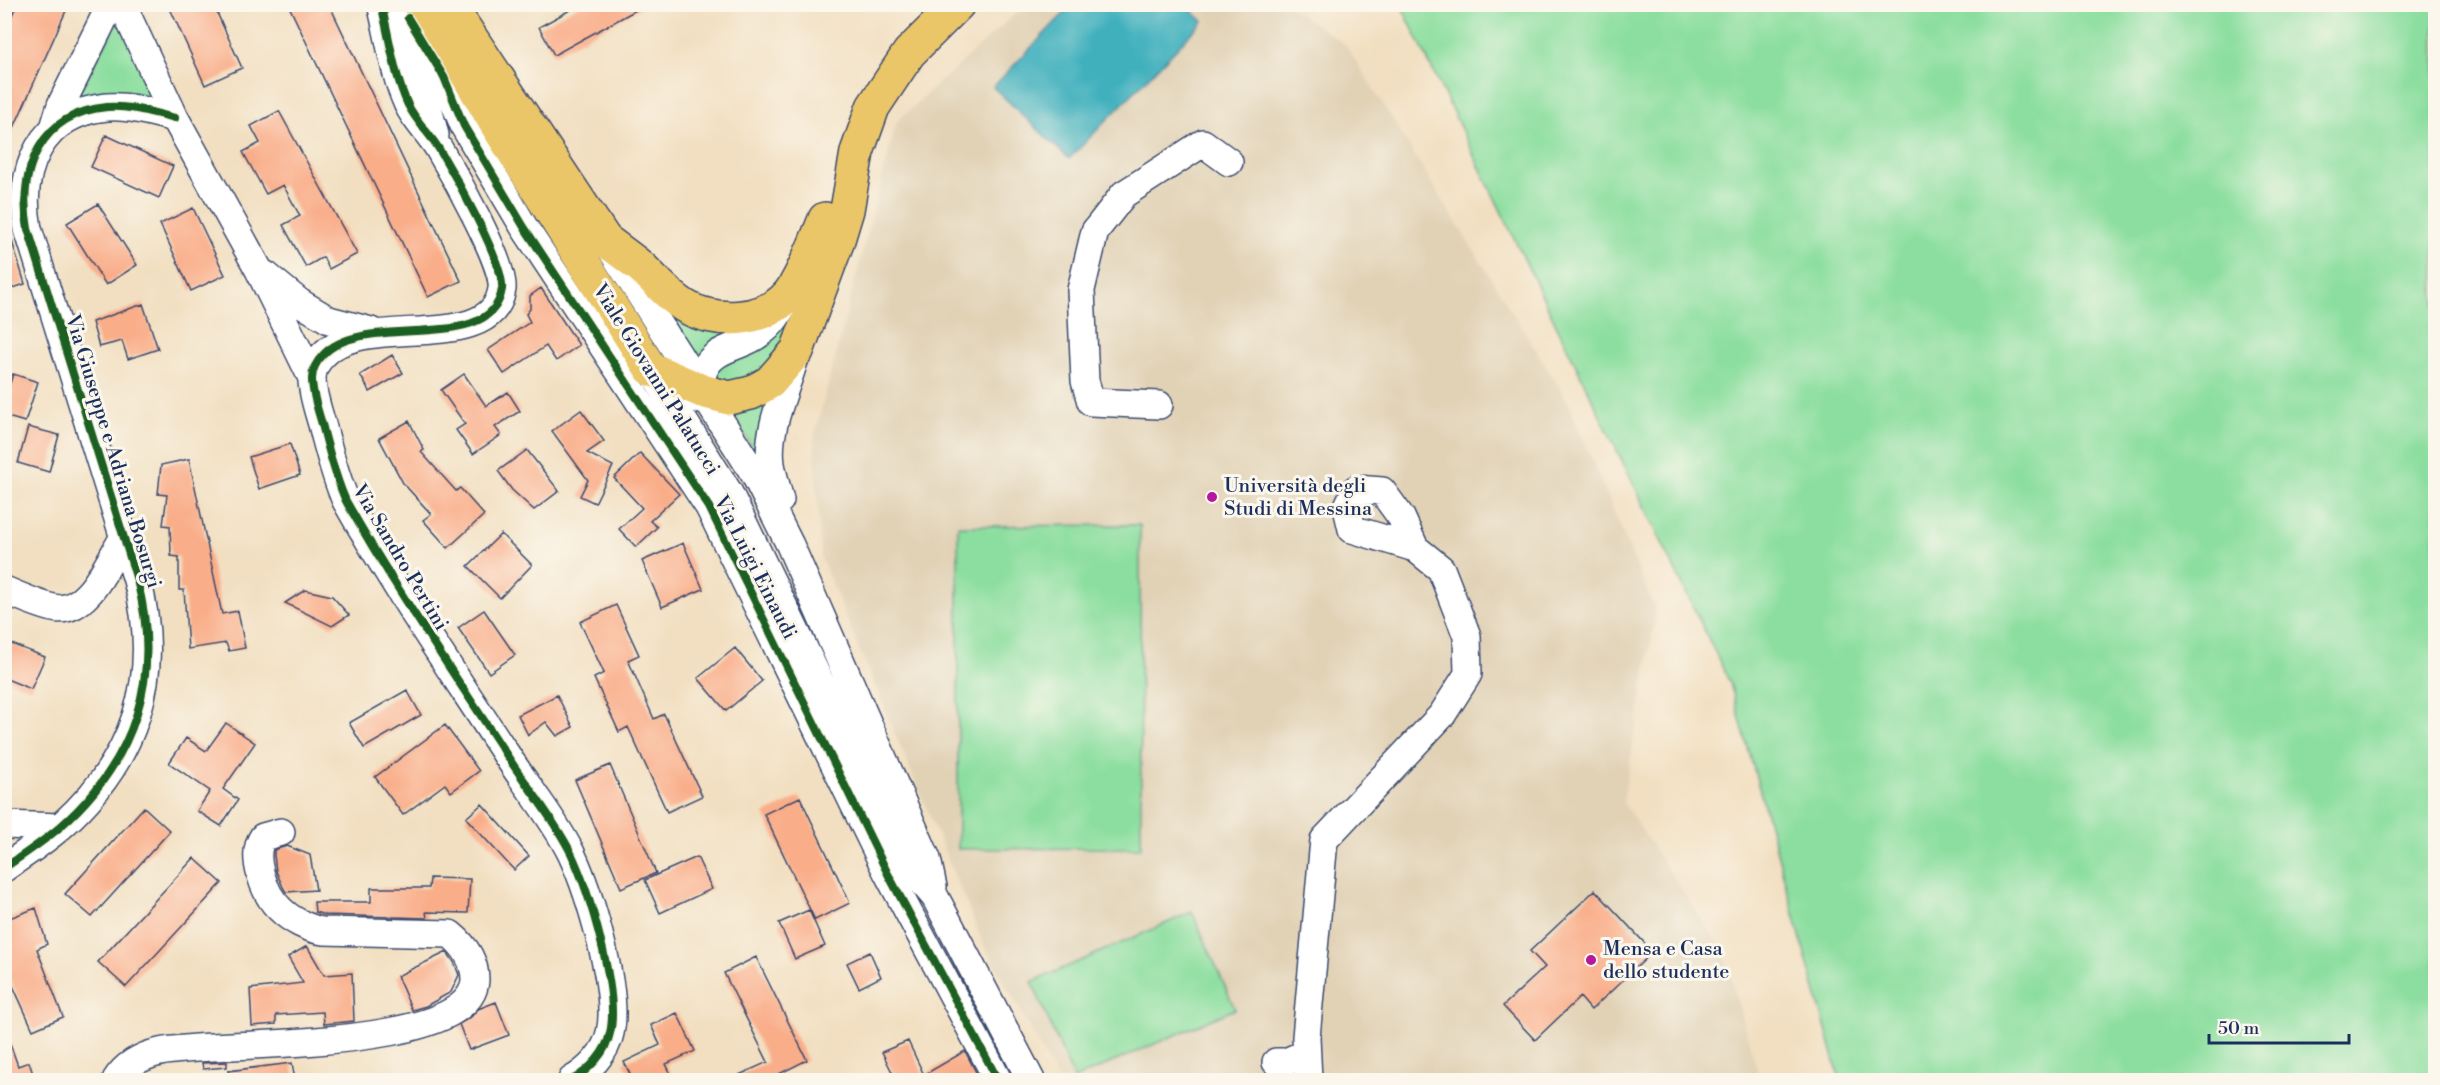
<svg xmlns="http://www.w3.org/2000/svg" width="2440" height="1085" font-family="'Libre Bodoni',serif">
  <rect width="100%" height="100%" fill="#fbf7ec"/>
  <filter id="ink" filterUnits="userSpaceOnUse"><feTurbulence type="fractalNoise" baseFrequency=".0167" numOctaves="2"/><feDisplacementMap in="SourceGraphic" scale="12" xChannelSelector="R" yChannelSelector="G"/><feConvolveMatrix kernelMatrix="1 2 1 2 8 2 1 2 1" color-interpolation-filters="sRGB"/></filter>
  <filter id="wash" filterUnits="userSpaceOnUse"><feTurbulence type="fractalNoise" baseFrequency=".008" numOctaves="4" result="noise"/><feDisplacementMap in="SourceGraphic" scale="24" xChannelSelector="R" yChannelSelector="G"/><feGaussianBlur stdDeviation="1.35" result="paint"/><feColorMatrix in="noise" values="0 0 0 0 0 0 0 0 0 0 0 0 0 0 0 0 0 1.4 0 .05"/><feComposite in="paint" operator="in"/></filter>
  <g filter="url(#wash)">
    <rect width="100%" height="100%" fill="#f2dfc1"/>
    <path fill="#e1d2b6" d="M1025,5h262l59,40 221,355 89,212 -33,190 100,149 37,129h-702l-74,-135 -163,-387 -7,-121 83,-316z"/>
    <path fill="#8bde9f" stroke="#53867e" stroke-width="1.5" d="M1401,5h1034v1075h-595l-110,-397z
      M119,19l38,82 -82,-1z
      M666,308l77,21 -46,30z
      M794,311l-20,47 -21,22 -40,6 1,-14z
      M772,395l-12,66 -30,-52z
      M1140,525l1,323 -183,1v-323z
      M1192,912l43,97 -161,70 -42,-97z"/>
    <path fill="#41b0bd" stroke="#2e708e" stroke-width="1.5" d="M1072,5h113l18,16 -134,138 -76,-72z"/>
    <g id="blocks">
      <path fill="#f9ad89" d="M17,4h52l-65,146v-117z
        M168,4h45l29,64 -37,17z
        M288,4h41l132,277 -33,16z
        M581,4h66l-93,51 -15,-28z
        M279,111l78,143 -28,15 -6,-12 -17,10 -23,-42 17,-9 -17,-31 -17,9 -23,-42 17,-9 -9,-17z
        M106,135l67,31 -14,32 -68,-31z
        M98,204l39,61 -31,20 -39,-62z
        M193,208l32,67 -34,16 -31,-67z
        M8,228l17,56 -21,7v-62z
        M541,288l38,57 -23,16 -10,-15 -42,28 -16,-24 42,-28 -4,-8 4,-5v-13z
        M143,304l15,45 -30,10 -6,-18 -23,6 -7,-25z
        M392,355l11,18 -33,19 -10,-17z
        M13,374l25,8 -13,40 -21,-6v-14z
        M464,374l22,32 22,-14 12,19 -25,16 6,8 -28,19 -17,-24 9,-6 -24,-34z
        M581,410l23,31 -17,12 26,13 -18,37 -15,-7 8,-16 -36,-49z
        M409,421l15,29 -3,2 35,39 4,-3 24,27 -36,33 -25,-28 8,-6 -28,-31 -24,-45z
        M28,427l31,8 -10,37 -31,-9z
        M290,444l10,31 -41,14 -10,-32z
        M527,450l32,41 -25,19 -22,-20 -14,-19z
        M640,453l39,41 -29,27 7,6 -21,20 -17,-18 23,-21 -28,-30z
        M189,459l33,155 16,-3 7,37 -16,3 -3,-8 -38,6 -4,-59h-5v-33l-8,-1 -1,-30 -7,-1 4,-30 -9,-1 3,-29z
        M501,534l31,31 -32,33 -32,-32z
        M683,543l20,46 -41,18 -20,-46z
        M305,590l27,6 17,19 -17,11 -47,-23z
        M616,605l23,50 -11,5 26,59 10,-5 38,82 -35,16 -39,-85 -9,5 -25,-54 10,-5 -24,-51z
        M484,610l31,45 -26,18 -31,-45z
        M4,641l41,16 -14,32 -27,-11z
        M735,648l27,33 -36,30 -28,-33z
        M407,690l14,25 -57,33 -15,-25z
        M557,695l16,32 -16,9 -11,-14 -18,13 -10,-20z
        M226,723l29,20 -32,46 15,11 -17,26 -24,-15 13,-20 -41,-28 17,-25 20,13z
        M445,725l34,46 -28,21 -6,-8 -42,31 -28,-38z
        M610,765l46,108 -35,15 -46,-108z
        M800,797l50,106 -35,17 -51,-106z
        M482,804l47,52 -15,14 -48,-52z
        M144,807l26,24 -78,86 -27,-23z
        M287,846l23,9 6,35 -30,2 -3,-5 -7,-16 -2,-16v-5z
        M697,857l15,32 -52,24 -15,-33z
        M194,858l28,25 -96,104 -28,-25z
        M430,878l40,1 -2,34 -42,-1 1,6 -102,-3 -10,-3 -1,-10h57v-14h58z
        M1595,890l58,62 -62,58 -11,-13 -45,43 -32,-34 42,-39 -15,-16z
        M36,908l11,36 -10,5 26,68 -30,13 -29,-64v-46z
        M809,910l16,36 -30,13 -16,-36z
        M307,946l17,29 28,-2 2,48 -30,3 -1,-12 -47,3v9l-24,2 -2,-37 53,-6 -15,-26z
        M447,952l7,10 5,13 -8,17 -25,14 -14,4 -15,-34z
        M870,952l11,25 -22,11 -12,-25z
        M756,957l51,103 -34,17 2,3h-47l40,-18 -44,-89z
        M496,1002l13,33 -40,15 -10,-26 12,-7 7,-8z
        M677,1013l18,38 -29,13 8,16h-41l-9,-18 36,-17 -9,-20z
        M7,1035l11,31 11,-4 6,18h-31v-44z
        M908,1041l16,34 41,-24 15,29h-84l-14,-28z
        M227,1062v5l-24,2 -1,-6z
        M292,1063l3,17h-66l-1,-9z"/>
    </g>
  </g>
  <g filter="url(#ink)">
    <use href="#blocks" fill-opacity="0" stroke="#3b496d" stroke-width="1.5"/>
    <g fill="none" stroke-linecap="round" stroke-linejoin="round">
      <g stroke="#3b496d" stroke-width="30">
        <path id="minor" d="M122,4l53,114 84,152 53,108
          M381,4c9,35 12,68 27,101 8,16 22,29 31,44 15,25 66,115 63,140 -10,68 -139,21 -179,66 -6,6 -11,15 -11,24 0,17 8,36 12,53 6,23 12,47 22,69 49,87 106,170 160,253 21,33 47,63 65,99 18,38 49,139 39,180 -4,20 -21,37 -38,47
          M408,18l36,59 20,49 60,101 185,280 179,367 110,206
          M411,41l24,94
          M54,128l7,-23 50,-101
          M611,249l144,226 35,70 137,314 6,28
          M266,275l33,27 30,18 42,11
          M651,369l78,124 180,373 26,31 96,183
          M701,400c1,-11 -1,-23 4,-32 10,-21 38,-21 54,-34 14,-9 21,-22 28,-36
          M1159,405l-68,-3 -6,-21 -4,-91 14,-59 29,-37 79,-51 26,19
          M780,500c-3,-12 -7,-24 -9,-36 -5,-37 16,-75 25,-110
          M4,590c16,6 32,14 49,18 35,8 55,-47 71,-71
          M4,825l56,2
          M4,868c19,-13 39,-26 56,-41 75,-66 103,-150 77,-247l-109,-351c-11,-59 13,-116 79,-122 23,-2 46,6 68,11
          M1276,1062h10l20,-9
          M116,1080c10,-16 26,-24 44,-28 52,-12 312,2 315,-72 0,-20 -10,-34 -25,-46l-127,-3c-14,-2 -32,-11 -42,-21 -17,-15 -31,-54 -18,-73l18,-5
          M1308,1080l-2,-43 18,-197 118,-125 26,-41 -1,-38 -26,-67 -26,-21 -63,-19 -5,-21 9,-19 26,2 19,26 14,31"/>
      </g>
      <g stroke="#3b496d" stroke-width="36">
        <path id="major" d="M419,4l19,21 58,99 155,245 51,22 27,7 22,-5 19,-11 27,-31 40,-108 10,-33 10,-58 16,-45 36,-54 49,-49
          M451,8l154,232c12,9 25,18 37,28 13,12 26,27 41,37 29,19 82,18 106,-11 13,-16 28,-55 36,-75"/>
      </g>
      <use href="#minor" stroke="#fff" stroke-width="27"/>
      <use href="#major" stroke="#ebc669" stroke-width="33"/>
      <g stroke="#fbf7ec" stroke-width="11">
        <path id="cycleway" d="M381,4c9,35 12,68 27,101 8,16 22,29 31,44 15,25 66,115 63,140 -10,68 -139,21 -179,66 -6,6 -11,15 -11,24 0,17 8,36 12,53 6,23 12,47 22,69 49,87 106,170 160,253 21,33 47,63 65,99 18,38 49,139 39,180 -4,20 -21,37 -38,47
          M408,18l36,59 20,49 60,101 185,280 179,367 110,206
          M4,868c19,-13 39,-26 56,-41 75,-66 103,-150 77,-247l-109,-351c-11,-59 13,-116 79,-122 23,-2 46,6 68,11"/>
      </g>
      <use href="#cycleway" stroke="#1b5e20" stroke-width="8"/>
    </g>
  </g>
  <g fill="#b5179e" stroke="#fbf7ec" stroke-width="2">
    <circle cx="1212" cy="497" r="6"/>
    <circle cx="1591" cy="960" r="6"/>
  </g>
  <g text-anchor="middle" stroke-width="6" stroke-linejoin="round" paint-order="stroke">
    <g font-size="20" fill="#1b2f5e" stroke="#fbf7ec">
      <text transform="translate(657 379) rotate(58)" y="7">Viale Giovanni Palatucci</text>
      <text transform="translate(114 451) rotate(73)" y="7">Via Giuseppe e Adriana Bosurgi</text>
      <text transform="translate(401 557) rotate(59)" y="7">Via Sandro Pertini</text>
      <text transform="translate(756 567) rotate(63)" y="7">Via Luigi Einaudi</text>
    </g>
    <g font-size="20" fill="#1b2f5e" stroke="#fbf7ec" text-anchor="start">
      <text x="1224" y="492">Università degli<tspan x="1224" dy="23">Studi di Messina</tspan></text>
      <text x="1603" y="955">Mensa e Casa<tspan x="1603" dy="23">dello studente</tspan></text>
    </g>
  </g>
  <rect width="2440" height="1085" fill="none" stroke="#fbf7ec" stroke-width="24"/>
  <path d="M2209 1034v9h140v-9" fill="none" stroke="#1b2f5e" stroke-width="3"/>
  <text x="2218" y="1034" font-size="18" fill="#1b2f5e" stroke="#fbf7ec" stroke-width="4.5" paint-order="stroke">50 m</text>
</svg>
